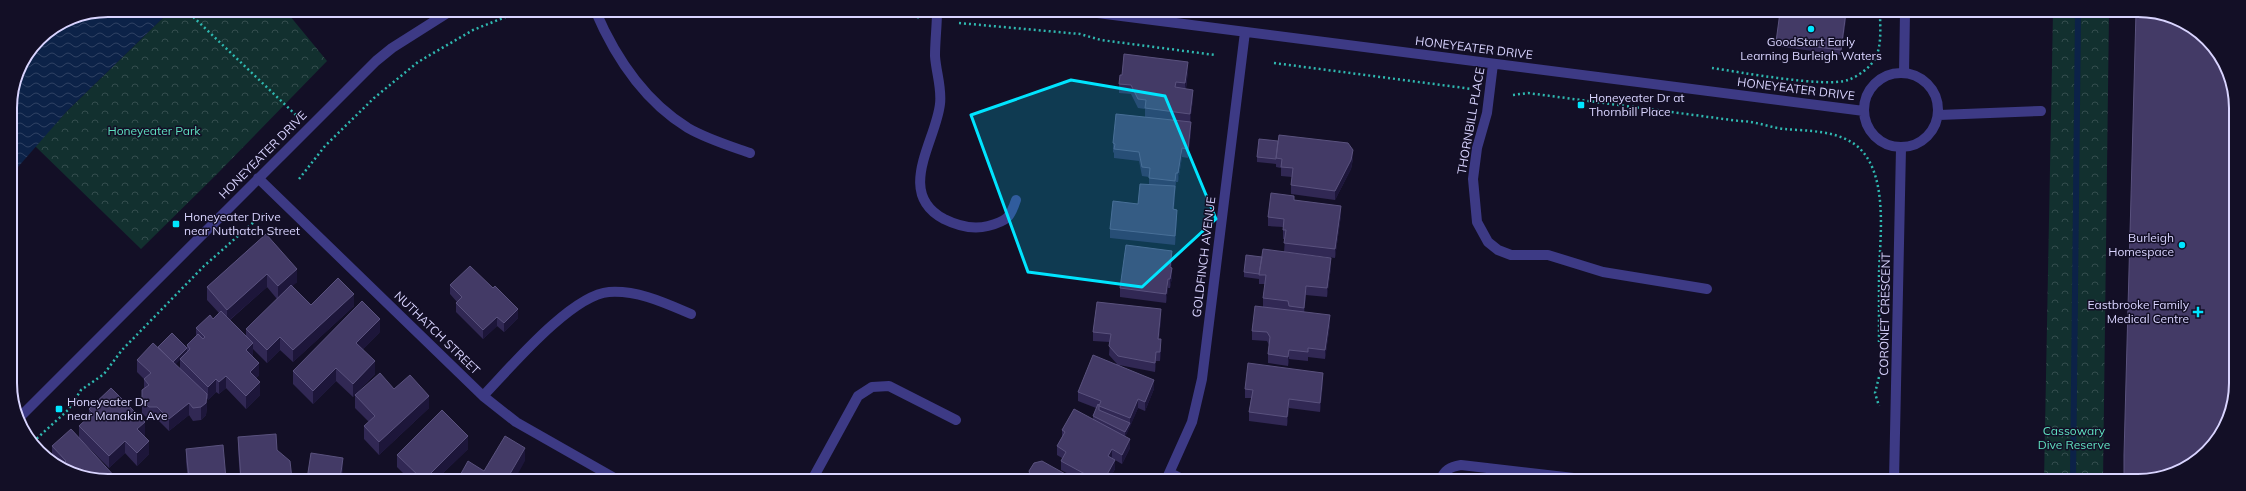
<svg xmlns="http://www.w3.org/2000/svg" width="2246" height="491" font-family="Mulish,sans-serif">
  <defs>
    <pattern id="park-crowns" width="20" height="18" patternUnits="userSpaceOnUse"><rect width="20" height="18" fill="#12302f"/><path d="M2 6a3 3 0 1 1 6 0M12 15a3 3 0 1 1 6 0" fill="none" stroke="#344d4e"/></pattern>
    <pattern id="water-waves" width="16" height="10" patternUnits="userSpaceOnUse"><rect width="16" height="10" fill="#0c2248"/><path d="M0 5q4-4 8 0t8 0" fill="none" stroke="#2f4163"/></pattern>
  </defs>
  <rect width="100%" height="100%" fill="#130f26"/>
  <path fill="url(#park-crowns)" d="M171,10h114l42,51 -110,113 -76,75 -106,-103 32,-35z
    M2053,12h56l-6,469h-59z"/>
  <path fill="url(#water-waves)" d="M108,10h63l-104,101 -56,64 -1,-73 8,-31 21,-32 32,-22z"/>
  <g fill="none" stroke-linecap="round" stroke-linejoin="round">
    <path stroke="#0c2248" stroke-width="6" d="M2073,481l5,-469"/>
    <path stroke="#2fb8b0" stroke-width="2.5" stroke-dasharray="2 3" stroke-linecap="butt" d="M186,10l112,107
      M893,11l12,1 15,6
      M1246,17l1,-6
      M959,23l121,11 21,6 114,15
      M1274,63l198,26
      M1712,68c28,4 113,20 136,12 11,-4 23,-13 28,-23 6,-14 4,-31 4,-45
      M1513,95l15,-2 211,28c16,0 29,6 45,8 23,2 53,1 73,17 32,27 23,90 22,128 0,23 0,46 0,70
      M299,179l26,-33 49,-48 44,-36 55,-32 50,-20
      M1879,377l-4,16 4,13
      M33,442l35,-32 13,-20 23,-16 18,-24 82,-84 59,-52"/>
    <path stroke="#3d3a85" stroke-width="10" d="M595,10c20,47 49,91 93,118 19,11 42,18 62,25
      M937,11c0,15 -2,30 -2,45 1,16 7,32 5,48 -4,37 -45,89 4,115 14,7 28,11 44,7 19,-5 22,-8 28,-26
      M1082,11l782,100
      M1493,64l-6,49 -10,35 -4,31 4,43 11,20 10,8 13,5h37l55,17 104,17
      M1864 110a37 37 0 1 1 74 0a37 37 0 1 1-74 0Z
      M1904,73l1,-61
      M1939,115l102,-4
      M258,178l225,218 33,26 102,58
      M483,396c27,-28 88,-101 126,-104 29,-2 56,11 82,22
      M20,417l356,-356 16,-13 60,-38
      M1170,473l14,7
      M812,480l46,-84 14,-9 17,-1 67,34
      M1166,480l26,-58 10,-43 43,-347
      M1440,480c5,-10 9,-13 21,-15l130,15
      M1894,481l7,-333"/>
  </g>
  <path fill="#312854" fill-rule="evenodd" d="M1847,12l-6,43 -65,-9v-4z
    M1188,71l-2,18 7,10 -3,23 1,9 -3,27 -6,-1 -4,25h-2l-1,13 -1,14 3,10 -2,26 -65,-7v-9l28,-25 11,-19v-8l-7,-1 -3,-15 -25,-3v-5l-1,-1v-9l32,-26v-8l-7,-1 -7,-14 -12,-1v-9l3,-9z
    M1257,157l96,2 -2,10 -16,31 -44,-6v-9l1,-8 -11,-1v-8l-5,-1v-3l-19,-2z
    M1294,200l47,15 -6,43 -51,-6 1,-13h-2v-12l-15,-1v-9z
    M266,234l31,48 -5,4 19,19 43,1 -61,56 -13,-12 -13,13 -14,-14v7h-1l7,19 -3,3 4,17 -14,14 -20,-21 -7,6 -3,-2 -8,8 -1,-2v8l-1,9 -5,5 -8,1 -4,-6 -20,16 -12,-12 -8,1 -7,-7v-23l2,-2v-9l-7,-7v-12l21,-13h29v-2l9,-9v-8l17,-9 6,-6 -12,-13v-13zM267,287l10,12 -31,30v7l-16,-16zM180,359v10l-5,-5z
    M1172,260l-1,8 1,9 -2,11h-2l-2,15 -46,-6v-9z
    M1331,267l-4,30 -21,-2 -2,17 26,12 -5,35 -17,-2v4l-19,-2 -1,7 -20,-3v-9l1,-9 -2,-4 -15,-1v-9l11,-24v-9l2,-14h-6v-5l-15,-2v-5z
    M450,285l68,33 -14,14 -7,-6 -14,13 -27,-27v-9l1,-1 -7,-8z
    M1161,318l-2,21 2,9 -1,13h-4l-1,11 -36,-7 35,24 -9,22 -7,-3 -13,29 5,11 -8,16 -7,-4v9l-6,11h-29l-19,-10v-9l1,-3 -5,-3v-9l5,-9v-7l31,-11v-3l3,-8 -18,-7v-9l39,-28 -8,-9 1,-13 -17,-1v-9z
    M380,332l-17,17 12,25 -22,23 -17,-16 -23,23 -20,-20v-13z
    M1323,382l-3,30 -31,-4 -2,18 -38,-5v-9l2,-14h-6v-9z
    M394,389l35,19 -50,47 -15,-16v-13l5,-4 -14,-14v-13z
    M89,409l56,26 -1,1 5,18 -12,12 -12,-13 -16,15 -25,-25 5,36 -35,-19 -2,-1v-13l27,-8v-12l10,-10z
    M238,437l39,13 15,29h-52l-2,-30z
    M186,449l40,30h-38l-2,-17z
    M468,449l-31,30h-28l-12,-12v-12z
    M1029,471l47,9h-47z"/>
  <path fill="#1d163a" d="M1846,12h1l-6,43v-5z
    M1188,62v9l-3,21v-9z
    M1193,90v9l-3,24v-9z
    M1191,122v9l-3,27v-9z
    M1182,148v9l-4,25v-9z
    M1353,150v9l-2,10 -16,31v-9z
    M1175,186v9l-2,23v-9z
    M1341,206v9l-6,43v-9z
    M1177,210v9l-2,26v-9z
    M1172,251v9l-2,16v-9z
    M1331,258v9l-4,30v-9z
    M1172,268v9l-2,11v-9z
    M297,269v13l-19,17v-13z
    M267,274v13l-40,35v-12z
    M1168,279v9l-2,15v-9z
    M1306,286v9l-2,22v-9z
    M354,294v12l-61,56v-12z
    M518,309v9l-14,14v-9z
    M1161,309v9l-3,30v-9z
    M1330,315v9l-5,35v-9z
    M497,317v9l-14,13v-9z
    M380,319v13l-24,24v-13z
    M280,337v13l-13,13v-13z
    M1161,339v9l-1,13v-9z
    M253,343v13l-7,6v-12z
    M187,348v5l-14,14v-5z
    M1289,350v9l-1,7v-9z
    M1156,352v9l-1,11v-9z
    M375,361v13l-22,23v-13z
    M259,363v12l-9,9v-12z
    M336,368v13l-23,23v-13z
    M1323,373v9l-3,30v-9z
    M226,376v12l-7,6v-12z
    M216,379v13l-8,8v-13z
    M1154,380v9l-9,22v-9z
    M260,382v13l-14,14v-13z
    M207,394v12l-1,9 -5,5v-13z
    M429,396v12l-50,47v-13z
    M1138,399v9l-8,19 -5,10v-5l5,-9v-5z
    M1289,399v9l-2,18v-9z
    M189,403v12l-20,16v-12z
    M145,422v13l-8,7v-13z
    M468,436v13l-31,30h-12z
    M1130,439v9l-8,16v-9z
    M125,441v12l-16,15v-12z
    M149,441v13l-12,12v-13z
    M525,448v13l-10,18h-8z
    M1112,449v9l-4,-2z
    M343,458v13l-1,8h-2z
    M1115,460v9l-6,11h-5z"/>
  <path fill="#433a66" stroke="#5a527e" d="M1780,12h66l-5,38 -65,-8z
    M2136,12h21l50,27 27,50v313l-11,30 -21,25 -27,17 -31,7h-20v-26z
    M1124,54l64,8 -3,21 -9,-1 -1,5 18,3 -3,24 -45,-6 1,-8 -8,-1 -7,-14 -12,-1 1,-9h2z
    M1116,114l75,8 -3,27 -6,-1 -4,25h-2l-1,8 -26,-3 1,-10 -8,-1 -3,-15 -25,-3 1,-5 -2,-1z
    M1279,135l69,8 5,7 -2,10 -16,31 -44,-6 2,-17 -12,-1 1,-8 -6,-1z
    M1259,139l19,2 -2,18 -19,-2z
    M1140,184l35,2 -2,23 4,1 -2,26 -65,-7 3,-28 25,3z
    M1271,193l23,3v4l47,6 -6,43 -51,-6 2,-13h-3l1,-11 -16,-2z
    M266,234l31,35 -19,17 -11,-12 -40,36 -20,-23z
    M1126,245l46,6 -2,16 2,1 -2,11h-2l-2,15 -46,-6z
    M1263,249l68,9 -4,30 -21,-2 -2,22 -15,-2 -1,-5 -25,-3 3,-23h-7z
    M1246,255l16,2 -3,17 -15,-2z
    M470,266l23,22 2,-2 23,23 -14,14 -7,-6 -14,13 -27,-27 6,-6 -12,-12z
    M338,278l16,16 -61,56 -13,-13 -13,13 -21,-21 45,-44 20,20z
    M362,301l18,18 -24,24 19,18 -22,23 -17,-16 -23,23 -20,-20z
    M1097,302l64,7 -3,30h3l-1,13h-4l-1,11 -37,-7 -9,-10 2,-12 -18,-2z
    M1255,306l75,9 -5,35 -17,-2v4l-19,-2 -1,7 -20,-3 2,-17 -3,-5 -15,-1z
    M221,311l32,32 -7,7 13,13 -9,9 10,10 -14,14 -20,-20 -7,6 -3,-3 -8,8 -28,-28 10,-10 -3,-4 11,-11 5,5 2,-2 -9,-9 14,-13 3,4z
    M172,333l15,15 -14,14 -15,-15z
    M153,343l54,51 -1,9 -5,4 -8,1 -4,-5 -20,16 -12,-12h-8l-7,-7v-10l7,-5 -5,-6 7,-6 -14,-13z
    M1093,355l61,25 -9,22 -7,-3 -8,19 -31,-12 2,-5 -23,-9z
    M1248,363l75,10 -3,30 -31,-4 -2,18 -38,-5 4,-22 -8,-1z
    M380,373l14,16 16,-14 19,21 -50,46 -15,-16 11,-10 -20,-21z
    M111,388l34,34 -8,7 12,12 -12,12 -12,-12 -16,15 -30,-30 14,-13 -4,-4z
    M1098,404l1,1v5l31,13 -5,9 -32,-16z
    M1074,409l56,30 -8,16 -10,-6 -4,7 7,4 -11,20h-8l-35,-19 5,-9 -9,-6 8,-14 -3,-2z
    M442,410l26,26 -43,43h-3l-25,-24z
    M71,429l46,50h-28l-27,-14 4,-4 -14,-15z
    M276,434l1,16 13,11 2,18h-51l-3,-42z
    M505,436l20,12 -18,31h-49l10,-18 16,10z
    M223,445l3,34h-37l-3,-30z
    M311,453l32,5 -3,21h-33z
    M1042,461l34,19h-44l-1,-1 -2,-8 5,-8z"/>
  <path fill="#00e5ff" fill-opacity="0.2" stroke="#00e5ff" stroke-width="3" stroke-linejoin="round" d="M1071,80l94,16 51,123 -74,68 -114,-15 -57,-157z"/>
  <g fill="#00e5ff" stroke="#130f26" stroke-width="1.5">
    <circle cx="1811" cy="29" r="4"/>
    <rect x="1577" y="101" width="8" height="8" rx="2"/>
    <rect x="172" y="220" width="8" height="8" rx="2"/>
    <circle cx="2182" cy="245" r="4"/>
    <path d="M2196 306h4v4h4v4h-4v4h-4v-4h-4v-4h4z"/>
    <rect x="55" y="405" width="8" height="8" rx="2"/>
  </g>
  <g text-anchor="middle" stroke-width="3" stroke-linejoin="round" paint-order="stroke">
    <g font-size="12" fill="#d9d4ff" stroke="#130f26" text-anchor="start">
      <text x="1811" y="46" text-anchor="middle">GoodStart Early<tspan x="1811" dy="14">Learning Burleigh Waters</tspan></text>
      <text x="1589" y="102">Honeyeater Dr at<tspan x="1589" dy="14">Thornbill Place</tspan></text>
      <text x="184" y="221">Honeyeater Drive<tspan x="184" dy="14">near Nuthatch Street</tspan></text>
      <text x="2174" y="242" text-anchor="end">Burleigh<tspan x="2174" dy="14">Homespace</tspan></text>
      <text x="2189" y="309" text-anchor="end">Eastbrooke Family<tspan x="2189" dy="14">Medical Centre</tspan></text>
      <text x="67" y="406">Honeyeater Dr<tspan x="67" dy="14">near Manakin Ave</tspan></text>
    </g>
    <g font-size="12" fill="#d9d4ff" stroke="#130f26">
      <text transform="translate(1474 48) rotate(7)" y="4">HONEYEATER DRIVE</text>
      <text transform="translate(1796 89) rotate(7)" y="4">HONEYEATER DRIVE</text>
      <text transform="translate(1471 121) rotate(-80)" y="4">THORNBILL PLACE</text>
      <text transform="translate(263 155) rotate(-45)" y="4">HONEYEATER DRIVE</text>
      <text transform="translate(1204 257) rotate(-83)" y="4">GOLDFINCH AVENUE</text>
      <text transform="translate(1885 314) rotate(-89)" y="4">CORONET CRESCENT</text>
      <text transform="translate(437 333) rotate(44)" y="4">NUTHATCH STREET</text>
    </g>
    <g font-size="12" fill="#5fe0c0" stroke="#130f26">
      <text x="154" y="135">Honeyeater Park</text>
      <text x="2074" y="435">Cassowary<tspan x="2074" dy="14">Dive Reserve</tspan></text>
    </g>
  </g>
  <path d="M0 0H2246V491H0ZM108 17H2138A91 91 0 0 1 2229 108V383A91 91 0 0 1 2138 474H108A91 91 0 0 1 17 383V108A91 91 0 0 1 108 17Z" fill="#130f26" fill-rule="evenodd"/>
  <path fill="none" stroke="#d9d4ff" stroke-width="2" d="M108 17H2138A91 91 0 0 1 2229 108V383A91 91 0 0 1 2138 474H108A91 91 0 0 1 17 383V108A91 91 0 0 1 108 17Z"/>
</svg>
